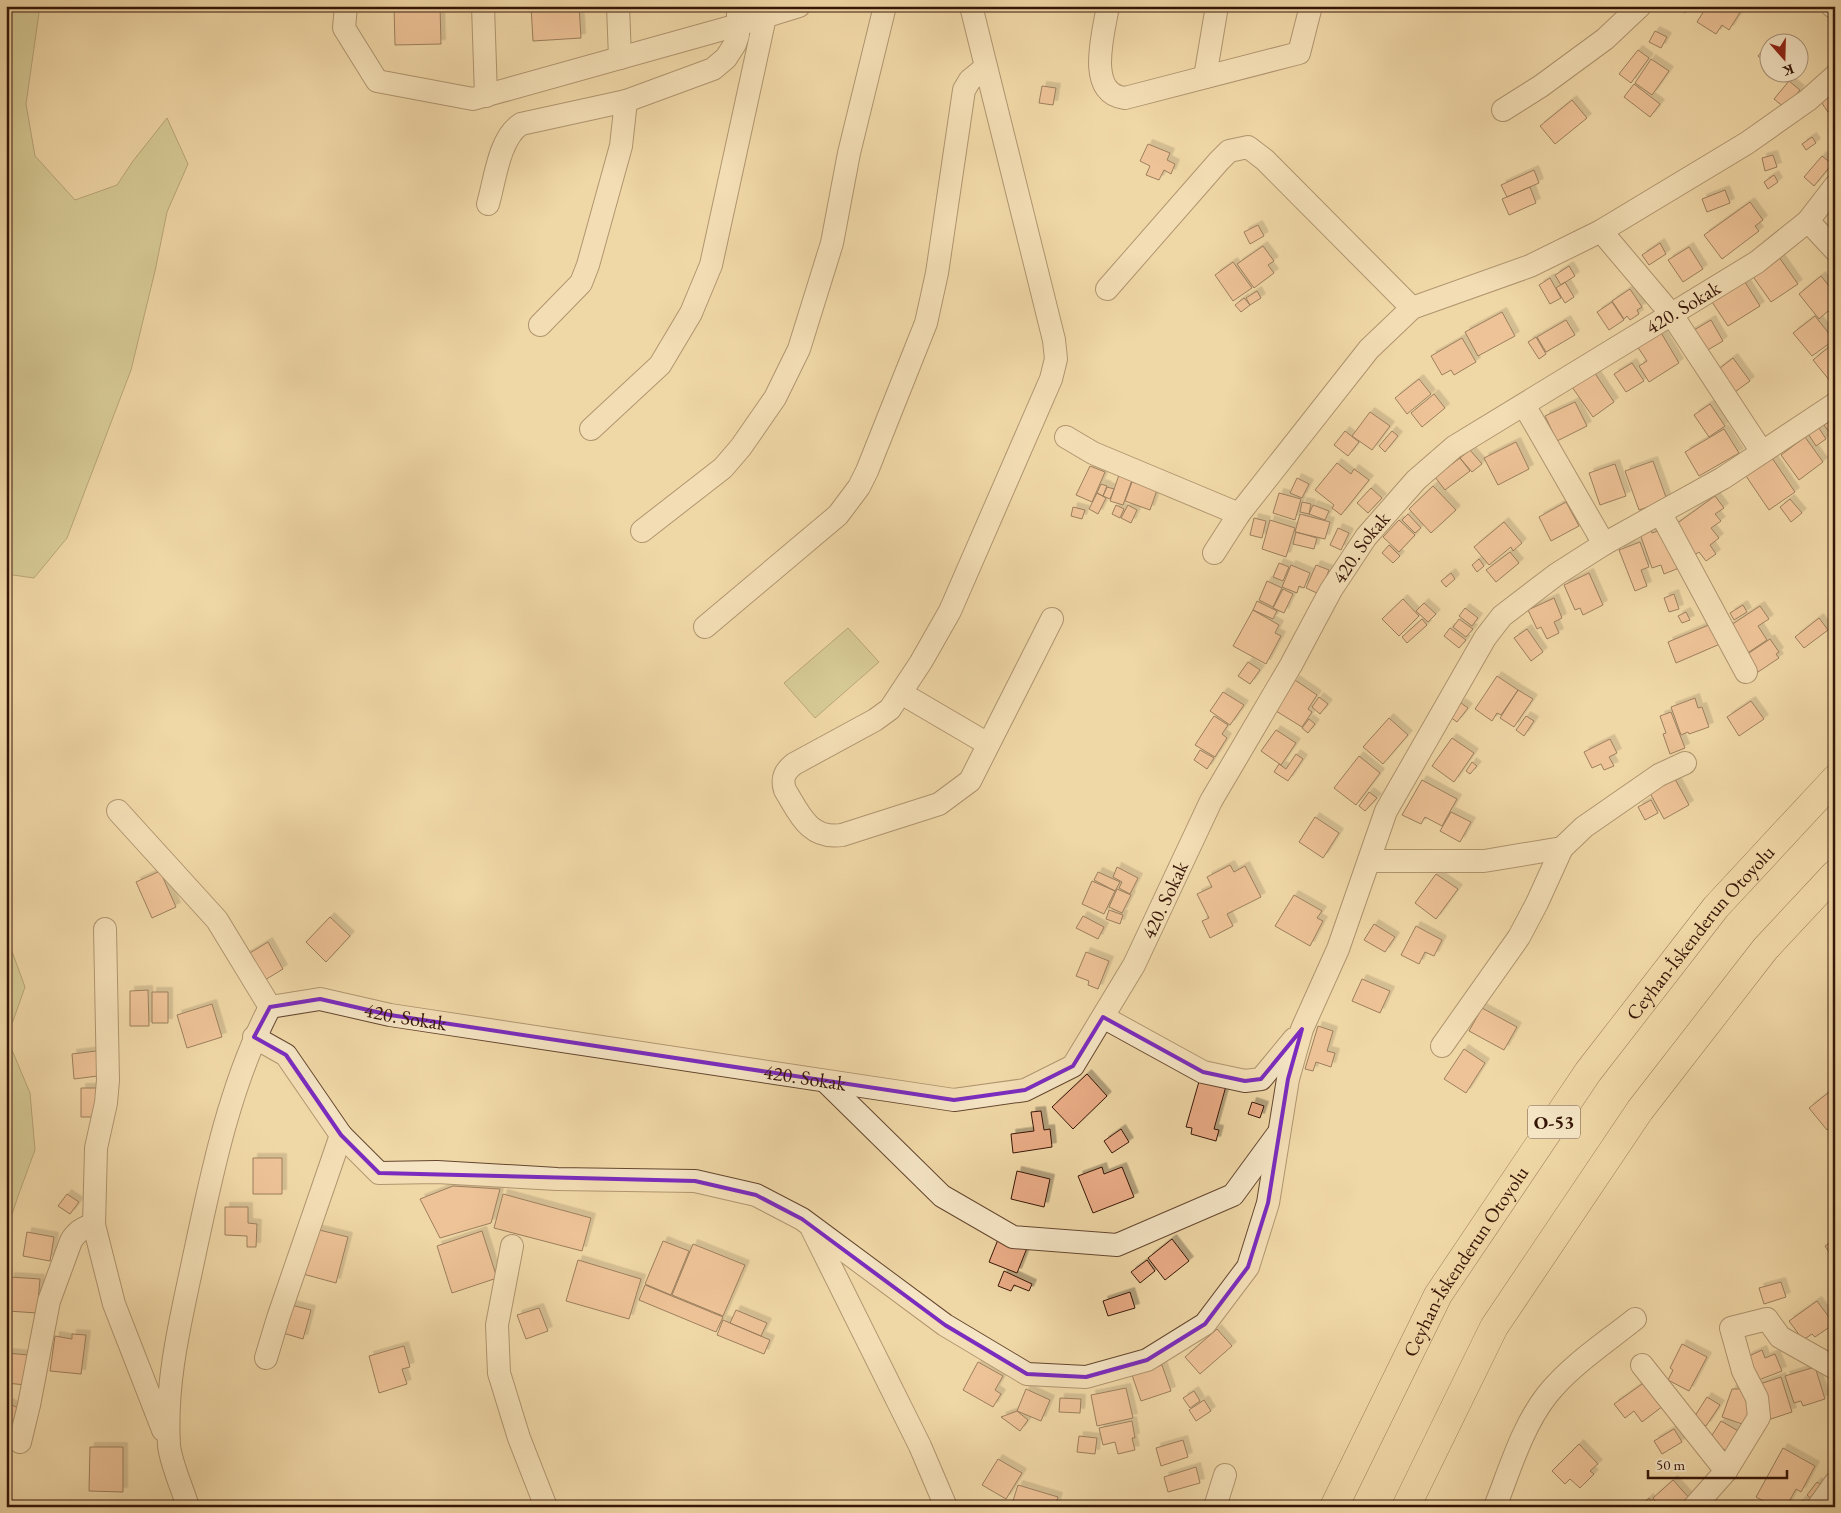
<svg xmlns="http://www.w3.org/2000/svg" width="1841" height="1513" font-family="'EB Garamond',serif">
  <defs>
    <filter id="shadow"><feDropShadow dx="4.5" dy="-4.5" stdDeviation="0" flood-color="#0004"/></filter>
  </defs>
  <rect width="100%" height="100%" fill="#f0d7a6"/>
  <filter id="stains"><feTurbulence type="fractalNoise" baseFrequency=".004" numOctaves="4"/><feColorMatrix values="0 0 0 0 .2 0 0 0 0 .09 0 0 0 0 .02 0 0 0 .5 -.17"/></filter>
  <radialGradient id="worn" r=".72"><stop offset=".6" stop-color="#630" stop-opacity="0"/><stop offset="1" stop-color="#630" stop-opacity=".3"/></radialGradient>
  <path fill="#bbbe86" stroke="#786a46" d="M6,6h34l-14,98 9,52 40,44 42,-15 16,-24 34,-43 21,46 -21,48 -12,59 -24,99 -64,168 -33,40 -28,-4z
    M848,628l31,34 -64,56 -31,-35z
    M6,935l19,52 -18,51 23,55 5,57 -17,46 -12,37z"/>
  <path fill="#eaac86" stroke="#361507" filter="url(#shadow)" d="M394,6h46l1,38 -46,1z
    M531,6h48l2,32 -48,3z
    M1678,6h11l-4,7 -8,-5z
    M1707,6h37l-15,24 -7,-5 -6,9 -19,-12z
    M1655,31l12,6 -6,11 -12,-6z
    M1768,44v22l-10,-10z
    M1638,50l11,8 -18,25 -12,-9z
    M1651,59l18,12 -17,24 -17,-12z
    M1789,81l11,9 -15,18 -11,-9z
    M1634,84l26,20 -10,13 -26,-20z
    M1042,86l14,2 -3,17 -14,-2z
    M1828,93l7,10v4l-7,5 -9,-13z
    M1572,100l15,18 -32,26 -15,-18z
    M1812,137l4,6 -10,7 -4,-6z
    M1148,144l22,9 -3,7 8,4 -4,10 -7,-4 -5,10 -13,-5 4,-9 -10,-5z
    M1773,155l4,12 -12,4 -3,-13z
    M1822,156l10,8 -18,22 -10,-9z
    M1534,170l5,13 -32,14 -6,-12z
    M1774,175l4,7 -10,7 -4,-7z
    M1530,187l6,16 -27,12 -7,-16z
    M1725,190l5,13 -23,9 -5,-13z
    M1750,202l13,18 -8,6 4,5 -37,28 -18,-24z
    M1258,225l6,11 -14,8 -6,-12z
    M1660,243l6,11 -17,11 -7,-10z
    M1263,246l11,15 -6,4 6,8 -20,15 -17,-24z
    M1689,247l14,22 -20,13 -15,-22z
    M1776,253l22,31 -27,18 -22,-31z
    M1233,262l19,26 -19,13 -18,-26z
    M1569,266l6,10 -14,9 -6,-10z
    M1821,276l8,10 6,-5v35l-2,1 -5,-6 -9,8 -20,-25z
    M1550,278l11,20 -11,6 -11,-19z
    M1743,279l17,27 -32,20 -18,-27z
    M1565,282l9,15 -9,6 -9,-15z
    M1630,289l12,18 -5,3 2,4 -9,6 -3,-4 -3,3 -12,-18z
    M1257,291l4,7 -11,7 -4,-7z
    M1244,298l6,7 -9,7 -6,-7z
    M1612,302l12,18 -15,10 -12,-18z
    M1502,312l13,24 -37,20 -13,-24z
    M1815,316l19,24 -22,16 -19,-23z
    M1566,320l9,15 -29,17 -9,-15z
    M1711,320l12,21 -27,16 -12,-21z
    M1660,331l19,32 -30,19 -10,-16 8,-5 -10,-15z
    M1536,337l10,17 -7,5 -11,-17z
    M1462,338l14,24 -22,13 -3,-5 -9,5 -11,-19z
    M1835,342v35l-5,4 -17,-21z
    M1733,358l17,23 -22,16 -17,-22z
    M1632,363l12,18 -18,11 -12,-18z
    M1594,372l20,30 -21,15 -21,-30z
    M1419,379l12,15 -24,20 -12,-16z
    M1434,394l11,14 -23,19 -11,-14z
    M1575,402l12,24 -30,15 -12,-25z
    M1710,404l15,22 -16,11 -15,-22z
    M1370,412l20,14 -18,24 -20,-14z
    M1835,418v22l-11,-15z
    M1817,425l9,14 -10,7 -9,-14z
    M1724,429l15,24 -40,23 -14,-24z
    M1345,431l14,11 -11,14 -14,-11z
    M1392,431l6,5 -13,16 -6,-6z
    M1805,437l18,25 -24,18 -18,-25z
    M1516,442l13,27 -31,16 -14,-27z
    M1470,450l12,14 -10,8 -12,-14z
    M1460,458l10,13 -25,19 -10,-13z
    M1772,458l23,34 -26,18 -23,-34z
    M1653,461l14,39 -28,10 -14,-39z
    M1337,463l14,11 3,-5 15,11 -28,35 -9,-7 2,-3 -19,-15z
    M1615,464l11,32 -26,9 -11,-32z
    M1090,466l15,6 -13,30 -16,-7z
    M1119,475l13,5 -9,25 -13,-4z
    M1297,478l12,6 -7,14 -12,-5z
    M1132,482l25,8 -7,20 -25,-9z
    M1101,484l6,2 -4,10 -6,-3z
    M1433,486l23,24 -25,23 -22,-24z
    M1107,487l7,2 -4,10 -7,-3z
    M1371,488l11,10 -14,15 -11,-10z
    M1097,493l9,5 -8,16 -9,-5z
    M1279,493l22,6 -6,21 -22,-7z
    M1715,496l9,12 -9,6 6,7 -10,7 8,10 -9,7 6,9 -10,7 -7,-9 -6,4 -21,-29z
    M1790,499l12,14 -11,9 -11,-15z
    M1302,502l9,2 -2,10 -9,-2z
    M1566,502l13,24 -28,15 -12,-24z
    M1116,505l8,4 -4,9 -8,-4z
    M1128,505l9,5 -6,13 -10,-5z
    M1313,505l16,6 -4,9 -16,-6z
    M1073,507l12,3 -3,9 -11,-3z
    M1300,514l30,8 -5,17 -30,-7z
    M1408,514l13,14 -6,5 -13,-13z
    M1254,518l12,3 -4,17 -12,-3z
    M1270,520l25,8 -9,29 -24,-8z
    M1399,520l16,15 -16,17 -16,-15z
    M1504,522l18,21 -9,8 -2,-4 -22,18 -15,-18z
    M1338,528l11,5 -8,17 -11,-5z
    M1651,530l1,3 9,-3 18,38 -15,6 -3,-9 -9,3 -12,-34z
    M1296,532l21,6 -3,11 -21,-5z
    M1640,542l9,25 -8,3 6,16 -12,5 -16,-41z
    M1389,545l11,11 -7,7 -11,-10z
    M1510,552l9,11 -23,19 -10,-12z
    M1479,559l5,7 -7,6 -5,-7z
    M1279,563l10,4 -6,14 -10,-4z
    M1291,565l19,8 -6,15 -5,-2 -2,7 -15,-6z
    M1316,565l13,5 -10,24 -13,-6z
    M1451,573l4,6 -9,8 -5,-6z
    M1589,573l14,32 -20,10 -3,-7 -5,2 -11,-25z
    M1267,581l15,7 -9,19 -14,-7z
    M1283,589l10,5 -9,19 -11,-5z
    M1674,594l5,15 -10,3 -5,-14z
    M1554,598l8,20 -8,4 5,11 -12,6 -6,-12 -4,2 -9,-19z
    M1403,599l16,17 -20,20 -17,-17z
    M1257,601l20,10 -4,8 -20,-9z
    M1424,603l12,11 -8,8 -12,-11z
    M1743,605l4,7 -13,8 -4,-7z
    M1760,606l9,13 -11,7 9,14 -21,14 -18,-27z
    M1465,608l13,10 -6,8 -13,-10z
    M1253,610l26,15 -4,8 6,3 -15,28 -33,-18z
    M1686,612l4,8 -8,3 -4,-7z
    M1819,618l9,12 -24,18 -9,-11z
    M1422,619l5,6 -20,18 -5,-6z
    M1459,619l14,10 -7,8 -13,-10z
    M1711,624l9,20 -44,19 -8,-21z
    M1450,628l16,12 -7,8 -15,-12z
    M1527,629l16,23 -12,9 -17,-23z
    M1770,639l9,13 -3,2 3,4 -21,14 -12,-17z
    M1248,662l12,8 -10,14 -12,-8z
    M1497,676l21,14 -17,25 -4,-2 -5,8 -17,-12z
    M1295,680l22,15 -9,14 4,3 -10,15 -26,-16z
    M1518,690l15,9 -19,28 -14,-9z
    M1223,692l21,13 -14,20 -20,-14z
    M1319,697l9,7 -8,10 -8,-7z
    M1695,698l3,10 4,-1 7,20 -20,7 -1,-2 -7,3 -10,-28z
    M1751,701l13,18 -25,17 -12,-19z
    M1461,703l7,5 -11,14 -7,-5z
    M1671,712l14,36 -15,6 -7,-20 3,-1 -6,-17z
    M1214,716l14,9 -6,9 5,4 -12,19 -20,-12z
    M1526,716l8,5 -10,15 -8,-6z
    M1389,718l19,17 -25,29 -20,-17z
    M1309,719l6,5 -7,9 -6,-5z
    M1276,730l20,13 -15,22 -20,-14z
    M1452,738l22,15 -20,29 -22,-16z
    M1610,739l7,14 -8,4 5,9 -10,4 -3,-6 -9,4 -8,-16z
    M1200,750l14,8 -7,11 -13,-9z
    M1296,754l7,5 -15,22 -14,-9 5,-8 7,5z
    M1359,756l21,17 -24,32 -22,-17z
    M1472,762l5,4 -7,8 -4,-3z
    M1675,779l14,26 -25,14 -14,-26z
    M1422,780l35,19 -15,27 -17,-9 -4,7 -19,-9z
    M1369,792l8,6 -12,13 -6,-5z
    M1651,800l7,13 -13,7 -7,-13z
    M1451,812l20,10 -11,20 -20,-11z
    M1315,817l24,16 -16,25 -24,-16z
    M1230,865l4,7 11,-6 16,31 -34,17 6,12 -23,12 -8,-17 7,-3 -12,-24 15,-7 -5,-10z
    M1117,867l21,11 -8,16 -11,-6 3,-6 -9,-5z
    M160,871l16,36 -24,11 -16,-36z
    M1098,872l22,10 -5,9 -21,-11z
    M1436,874l22,15 -22,30 -21,-16z
    M1092,881l23,10 -11,23 -22,-10z
    M1117,889l14,6 -9,18 -13,-6z
    M1294,895l28,16 -5,7 6,3 -13,25 -35,-20z
    M1109,910l14,5 -3,9 -14,-5z
    M1083,916l21,11 -6,12 -22,-11z
    M330,917l20,19 -24,26 -20,-20z
    M1374,924l21,13 -10,15 -21,-12z
    M1416,926l26,14 -8,16 -9,-4 -6,12 -18,-9z
    M268,942l15,27 -23,14 -15,-27z
    M1086,952l23,9 -11,28 -10,-4 1,-4 -13,-5z
    M1362,979l28,12 -10,22 -28,-12z
    M148,990l1,36h-19v-35z
    M152,992h16v31h-16z
    M212,1004l10,33 -35,11 -10,-33z
    M1482,1008l35,19 -13,23 -35,-19z
    M1318,1026l15,5 -6,20 8,2 -4,14 -15,-5 -3,9 -8,-2z
    M1464,1049l21,14 -19,30 -22,-14z
    M104,1050l2,25 -32,4 -2,-25z
    M1087,1074l20,22 -34,33 -21,-22z
    M1200,1078l26,8 -12,43 5,1 -3,11 -25,-7 1,-6 -6,-1z
    M81,1088h17v29h-17z
    M1833,1089l2,2v32l-8,7 -18,-22z
    M1252,1102l12,4 -4,12 -12,-4z
    M1041,1111l3,19 6,-1 2,18 -39,6 -2,-19 23,-3 -3,-19z
    M1121,1129l8,13 -17,11 -8,-12z
    M253,1158h29v36h-29z
    M1102,1167l2,7 18,-7 12,30 -41,16 -15,-37z
    M1017,1171l33,8 -6,28 -33,-8z
    M453,1186l47,3 -9,34 -51,15 -20,-39z
    M67,1194l12,8 -9,12 -12,-8z
    M503,1194l88,24 -9,33 -88,-23z
    M225,1207h23v16l9,1 -1,23h-9v-11l-22,-1z
    M315,1229l33,8 -12,46 -33,-9z
    M482,1231l15,47 -45,15 -15,-47z
    M27,1232l27,5 -4,24 -27,-5z
    M999,1237l28,11 -10,25 -28,-11z
    M1172,1239l17,22 -24,19 -17,-22z
    M1835,1239v22l-10,-15z
    M663,1241l26,10 -18,44 -26,-11z
    M693,1244l52,21 -22,51 -51,-21z
    M578,1260l63,19 -12,40 -63,-18z
    M1147,1260l8,11 -15,12 -9,-11z
    M1004,1271l28,13 -3,7 -15,-6 -3,6 -13,-5z
    M10,1277l30,2 -3,34 -29,-2z
    M1781,1282l5,15 -22,7 -5,-16z
    M645,1285l78,32 -7,15 -77,-32z
    M1130,1292l5,16 -27,8 -5,-15z
    M1817,1301l17,23 -19,13 -3,-3 -9,6 -14,-19z
    M291,1305l20,5 -8,29 -20,-6z
    M539,1308l9,23 -22,8 -9,-24z
    M736,1310l31,13 -6,13 -31,-13z
    M723,1320l47,20 -6,14 -47,-19z
    M1217,1329l15,17 -32,28 -15,-17z
    M72,1334l14,1 -5,39 -31,-3 5,-35 17,3z
    M1682,1344l25,13 -18,34 -21,-11 5,-10 -3,-2z
    M404,1346l6,21 -8,2 5,15 -28,9 -10,-37z
    M1762,1350l3,8 10,-4 7,17 -26,10 -9,-24z
    M6,1353l23,2 -3,30 -20,-2z
    M978,1362l25,14 -8,14 6,4 -8,13 -30,-17z
    M1162,1365l9,26 -30,10 -9,-26z
    M1815,1367l10,32 -22,7 -2,-5 -7,2 -9,-27z
    M1781,1377l11,35 -24,8 -11,-35z
    M1645,1382l18,24 -21,16 -8,-11 -9,7 -11,-14z
    M1126,1388l7,30 -36,8 -6,-31z
    M1026,1389l24,11 -9,21 -24,-10z
    M1732,1389h16l4,20 -7,16 -23,-8z
    M1194,1391l6,10 -10,7 -7,-10z
    M1707,1397l13,8 -14,21 -13,-7z
    M1060,1398l21,1 -1,14 -21,-1z
    M1204,1400l7,11 -15,10 -7,-11z
    M6,1402l16,8 -16,31z
    M1017,1411l11,9 -8,11 -19,-14z
    M1132,1421l3,17h-3l3,12 -17,4 -3,-12 -12,3 -4,-17z
    M1721,1421l19,11 -12,20 -19,-12z
    M1674,1429l8,13 -20,12 -8,-13z
    M1079,1436l18,2 -2,16 -18,-2z
    M1183,1440l5,17 -27,9 -5,-18z
    M1579,1444l19,20 -8,7 4,3 -14,14 -10,-9 -5,5 -13,-13z
    M90,1447h33v45l-34,-1z
    M1783,1448l32,18 -14,26 -5,-3 -10,18h-12l-18,-10z
    M998,1459l24,14 -16,26 -24,-14z
    M1196,1467l4,16 -32,9 -4,-15z
    M1673,1480l18,20 -8,7h-23l-7,-9z
    M1817,1482l6,5 -10,13 -6,-5z
    M1018,1485l40,12 -3,10h-44z
    M1649,1498l7,9h-17z
    M1802,1500l6,4 -2,3h-9z"/>
  <g fill="none" stroke-linecap="round" stroke-linejoin="round">
    <g stroke="#64462f" stroke-width="24">
      <g id="minor">
        <path d="M346,6l-2,22 33,53 96,18 265,-74 61,-19"/>
        <path d="M483,6l3,90"/>
        <path d="M618,6l2,52"/>
        <path d="M971,6l83,334 2,19 -5,20 -101,232 -29,51 -31,47 -15,11 -81,44c-9,7 -13,14 -9,26 14,23 24,50 57,45l97,-31 31,-23 82,-162"/>
        <path d="M1108,6c-4,25 -23,88 17,92l174,-45 12,-47"/>
        <path d="M1832,6l3,2"/>
        <path d="M1205,77l12,-71"/>
        <path d="M1503,110l38,-24 64,-47 35,-33"/>
        <path d="M488,204c7,-24 11,-66 33,-80l105,-23 87,-32 13,-11 9,-14 3,-9v-29"/>
        <path d="M1808,221l27,29"/>
        <path d="M1601,231l71,84 90,137"/>
        <path d="M1107,289l112,-128 10,-10 19,-4 17,13 147,148"/>
        <path d="M540,325l41,-42 7,-18 33,-119 5,-45"/>
        <path d="M1524,405l80,139"/>
        <path d="M591,429l69,-64 31,-52 20,-48 54,-248"/>
        <path d="M1066,437l27,16 146,61"/>
        <path d="M1661,514l85,158"/>
        <path d="M642,531l81,-63 18,-21 34,-49 24,-49 33,-106 17,-90 36,-147"/>
        <path d="M1214,553l25,-39 130,-165 43,-41 118,-42 71,-35 146,-88 61,-43 27,-24"/>
        <path d="M705,627l133,-112 21,-28 8,-16 59,-148 11,-50 27,-183 6,-10 16,-13"/>
        <path d="M901,693l87,51"/>
        <path d="M118,811l99,109 53,87"/>
        <path d="M1369,861h115l78,-13 22,-21 75,-52 26,-12"/>
        <path id="s1" d="M270,1007l50,-8 70,16 564,85 71,-10 48,-24 61,-101 77,-164 80,-136 40,-75 35,-53 50,-57 38,-33 303,-185 51,-41 27,-35"/>
        <path d="M1103,1017l100,55 42,9 16,-2 33,-40"/>
        <path d="M254,1037l32,18 55,80 38,38 58,-1 120,7 138,2 61,14 46,24 143,106 82,49 59,3 61,-17 58,-36 43,-57 20,-64 20,-124 14,-50 36,-80 48,-138 99,-173 17,-22 55,-42 47,-30 119,-66 112,-74"/>
        <path d="M1442,1046l77,-109 18,-34 25,-55"/>
        <path d="M825,1081l117,115 71,41 104,8 116,-50 44,-60"/>
        <path d="M94,1225l2,-77 10,-45 2,-23 -3,-151"/>
        <path d="M812,1229l108,217 26,61"/>
        <path d="M512,1246l-15,79 2,48 20,65 27,69"/>
        <path d="M266,1358l12,-40 63,-183"/>
        <path d="M1642,1365l84,106"/>
        <path d="M20,1442l9,-37 20,-104 22,-60c5,-9 12,-14 23,-16l20,79 49,126"/>
        <path d="M188,1507c-5,-17 -18,-46 -19,-62 -4,-64 12,-126 25,-188 18,-85 36,-173 76,-250"/>
        <path d="M1215,1507l10,-32"/>
        <path d="M1495,1507c15,-38 27,-80 52,-112 24,-30 58,-52 88,-76"/>
        <path d="M1694,1507l32,-36 33,-54 -2,-19 -14,-27 -12,-43 36,-9 13,18 55,31"/>
        <path d="M1818,1507l17,-24"/>
      </g>
    </g>
    <g stroke="#361507" stroke-width="29">
      <g id="highway">
        <path id="s2" d="M1334,1507l104,-212 150,-223 128,-165 119,-128"/>
        <path d="M1406,1507l88,-180 146,-217 125,-161 70,-75"/>
      </g>
    </g>
    <use href="#minor" stroke="#f5e5c5" stroke-width="22"/>
    <use href="#highway" stroke="#f0d7a6" stroke-width="28"/>
  </g>
  <path d="M0 0H1841V1513H0ZM320,999l70,16 564,85 71,-10 48,-24 30,-49 100,55 42,9 16,-2 41,-50 -14,50 -20,124 -20,64 -43,57 -58,36 -61,17 -59,-3 -82,-49 -143,-106 -46,-24 -61,-14 -316,-8 -38,-38 -55,-80 -32,-18 16,-30z" fill="#f0d7a6" fill-opacity=".55" fill-rule="evenodd"/>
  <path fill="none" stroke="#7b2cbf" stroke-width="4" stroke-linejoin="round" d="M320,999l70,16 564,85 71,-10 48,-24 30,-49 100,55 42,9 16,-2 41,-50 -14,50 -20,124 -20,64 -43,57 -58,36 -61,17 -59,-3 -82,-49 -143,-106 -46,-24 -61,-14 -316,-8 -38,-38 -55,-80 -32,-18 16,-30z"/>
  <g text-anchor="middle" stroke-width="4.5" stroke-linejoin="round" paint-order="stroke">
    <rect fill="#f5e5c5" stroke="#6f5340" stroke-width="1" x="1528" y="1105.5" width="52" height="33" rx="4"/>
    <g font-size="19" font-weight="bold" fill="#361507">
      <text x="1554" y="1129">O-53</text>
    </g>
    <g font-size="20" fill="#361507" stroke="#f5e5c5">
      <text dy="7" stroke="none"><textPath href="#s1" startOffset="1818">420. Sokak</textPath></text>
      <text dy="7" stroke="none"><textPath href="#s1" startOffset="1412">420. Sokak</textPath></text>
      <text dy="7" stroke="none"><textPath href="#s1" startOffset="1008">420. Sokak</textPath></text>
      <text dy="7" stroke="none"><textPath href="#s2" startOffset="684">Ceyhan-İskenderun Otoyolu</textPath></text>
      <text dy="7" stroke="none"><textPath href="#s1" startOffset="138">420. Sokak</textPath></text>
      <text dy="7" stroke="none"><textPath href="#s1" startOffset="542">420. Sokak</textPath></text>
      <text dy="7" stroke="none"><textPath href="#s2" startOffset="279">Ceyhan-İskenderun Otoyolu</textPath></text>
    </g>
  </g>
  <rect width="1841" height="1513" fill="none" stroke="#f0d7a6" stroke-width="25"/>
  <rect x="8" y="8" width="1826" height="1498" fill="none" stroke="#361507" stroke-width="2.5"/>
  <rect x="12" y="12" width="1816" height="1488" fill="none" stroke="#361507"/>
  <g transform="translate(1784 58) rotate(160)"><circle r="24" fill="#f5e5c5" stroke="#a99279"/>
  <path d="M0-4L9 19L0 12L-9 19Z" fill="#8f2418"/>
  <text y="-8" font-size="14" font-weight="bold" text-anchor="middle" fill="#361507">K</text>
  </g>
  <path d="M1648 1470v8h139v-8" fill="none" stroke="#361507" stroke-width="2.5"/>
  <text x="1656" y="1470" font-size="15" fill="#361507" stroke="#f5e5c5" stroke-width="4" paint-order="stroke">50 m</text>
  <rect width="100%" height="100%" filter="url(#stains)"/>
  <rect width="100%" height="100%" fill="url(#worn)"/>
</svg>
